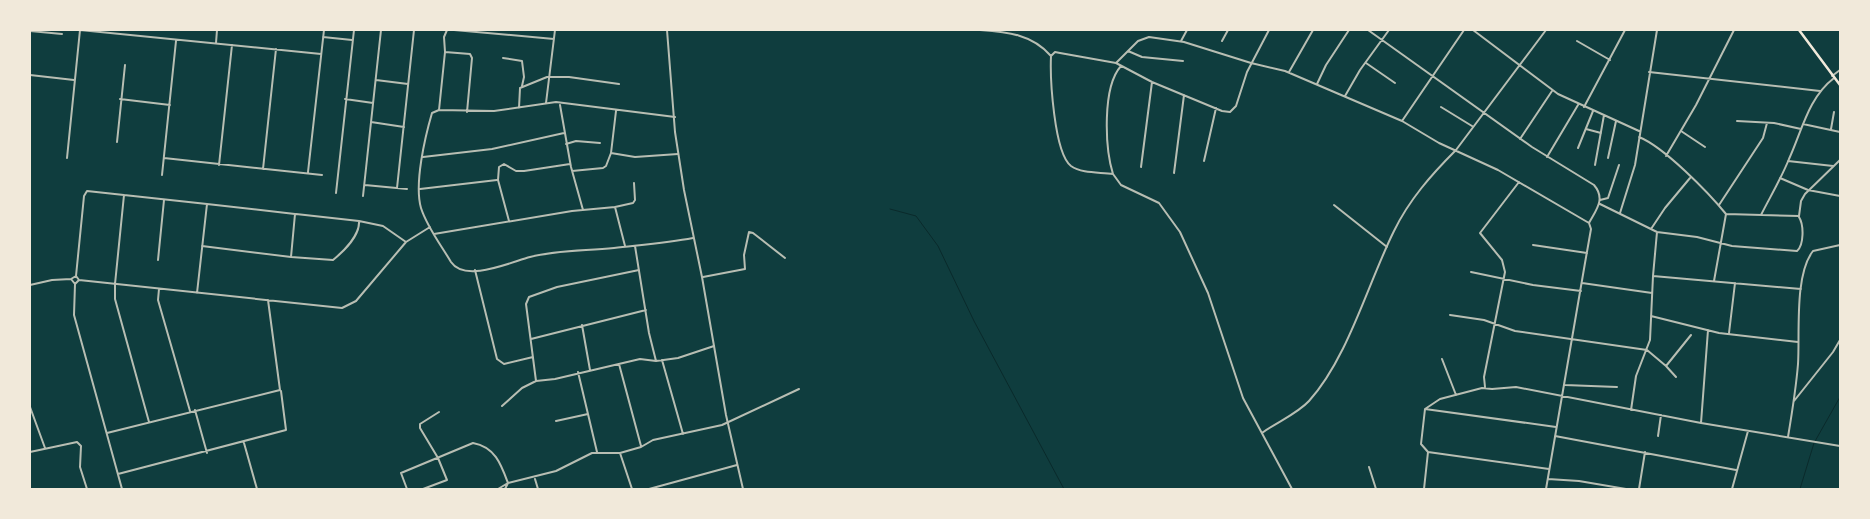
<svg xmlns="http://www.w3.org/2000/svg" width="1870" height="519" font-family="Karla,sans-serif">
  <rect width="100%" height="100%" fill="#0f3d3e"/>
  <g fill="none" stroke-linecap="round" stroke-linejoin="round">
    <path stroke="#0a2a2b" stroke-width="1" d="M890,209l26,7 22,30 36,75 90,168
      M1800,489l14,-46 26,-46"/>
    <path stroke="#b8beb3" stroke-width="2" d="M80,30l241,24
      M454,30l100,9
      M980,30c27,2 52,4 71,26 -1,22 3,97 20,110 11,8 29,6 42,8l8,11 38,18 21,29 28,61 35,105 49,91
      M1368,30l164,117 62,38c12,14 2,25 -5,38l2,6 -6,34 -39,226
      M1473,30l85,64 81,37
      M30,31l32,3
      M323,37l29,3
      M1181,41l6,-11
      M1222,41l6,-11
      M1577,41l33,19
      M216,43l1,-13
      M1128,51l14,6 41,4
      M445,52l25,2 2,4 -5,54
      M1051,56l4,-4 5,1 56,10 22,-22 11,-4 35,5 67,21 34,8 117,50 37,22 59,27 91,53
      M503,58l19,3 2,16 -2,9
      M1116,63l36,19 70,29 8,1 6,-6 11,-34 22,-42
      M1366,63l29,20
      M1289,72l24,-42
      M1649,72l171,19
      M30,75l44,5
      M1832,76l8,-6
      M376,80l32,4
      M1317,84l9,-19 23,-35
      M1345,96l15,-26 29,-40
      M120,99l50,6
      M345,99l28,4
      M546,103l9,-73
      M560,105l11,62 12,43
      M1441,107l31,19
      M1584,107l41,-77
      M519,108l1,-20 27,-11h22l50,7
      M439,110l6,-58 -1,-15 3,-7
      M675,117l-119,-15 -62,9 -55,-1 -7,3c-7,24 -18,71 -11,95 6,19 20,37 30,54 14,21 60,0 79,-5 28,-7 55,-6 84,-9 26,-3 53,-5 79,-10
      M1402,121l62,-91
      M1737,121l37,2 27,6
      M371,122l33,5
      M1803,124l37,8
      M1586,129l15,4
      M1831,129l3,-17
      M1681,131l24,16
      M1639,137c25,10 69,55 87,77l73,2 2,-15 4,-7 35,-34
      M1520,139l32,-48
      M117,142l8,-77
      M566,144l10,-3 24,2
      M1578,148l15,-37
      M611,153l5,-42
      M1666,156l30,-51 38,-75
      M423,157l69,-8 72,-16
      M1547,157l31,-52
      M67,158l13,-128
      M164,158l158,17
      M1608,158l8,-37
      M1204,161l12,-53
      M1788,161l45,5
      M219,165l13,-120
      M1595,165l9,-50
      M1141,167l11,-85
      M263,169l13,-120
      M572,171l31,-3 3,-2 5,-13 24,4 43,-3
      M308,172l16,-142
      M1174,173l10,-78
      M1113,174c-8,-26 -11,-87 8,-108
      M162,175l14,-134
      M1780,178l28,12 32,6
      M365,185l42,4
      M397,188l17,-158
      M420,189l77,-9
      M336,193l18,-163
      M124,195l-9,89v15l34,123
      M363,196l18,-166
      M1600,200l8,-2 11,-33
      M1600,204l57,28 40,5 35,9 65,5c7,-6 7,-26 2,-34
      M1334,205l53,42
      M1719,205l44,-67 4,-15
      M615,207l18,-4 2,-3 -1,-17
      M1620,213l15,-48 22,-135
      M1761,215c9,-18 20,-36 28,-56 13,-28 19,-61 45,-81
      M359,221l24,5 23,16
      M509,221l-11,-41 1,-13 5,-3 12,7h8l46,-7
      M1651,229l14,-21 25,-30
      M434,234l138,-23 43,-4 10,39
      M1533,245l54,8
      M635,246l14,87 7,28
      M291,257l42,3c11,-9 27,-25 26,-39l-63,-7
      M158,260l6,-60
      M475,270l22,89 7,5 29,-7
      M1471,272l62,13 48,6
      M76,276l8,-80 3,-5 120,13
      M1653,276l4,-44
      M703,277l42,-8 -1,-14 5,-23 4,1 32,25
      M79,280l-3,-4 -5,3 4,5 4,-4 263,28 14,-7 50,-59 24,-15
      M1714,281l12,-67
      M1582,283l70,10
      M75,284l-1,31 48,174
      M30,285l22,-5 19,-1
      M159,289l-1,11 32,111
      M197,293l10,-89 88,10 -4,43 -89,-11
      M1450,315l34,5 31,11 132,19 19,16 10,11
      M1651,316l68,17 79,9
      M582,325l8,45
      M1729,333l6,-50
      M531,339l115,-29
      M1442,359l14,36
      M662,360l21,74
      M619,364l22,82
      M1666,366l25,-31
      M578,372l19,80
      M536,381l-10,-77 3,-7 28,-10 82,-17
      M1565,385l52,2
      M1485,387l-1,-10 21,-105 -3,-12 -22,-27 39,-51
      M1794,401l39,-49 7,-12
      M502,406l20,-18 14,-7 19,-2 85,-20 16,2 22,-3 36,-12
      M30,407l15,41
      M1425,409l131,18
      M195,410l12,43
      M1631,410l5,-34 14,-36 3,-64 148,13
      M556,421l32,-7
      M1701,423l7,-93
      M107,433l173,-43 -12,-90
      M1262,433c15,-11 35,-19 47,-32 39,-43 59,-118 85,-170 15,-31 37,-56 62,-81l90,-120
      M1555,436l181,34
      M1658,436l3,-21
      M1788,437c4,-24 8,-48 10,-73 2,-29 -4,-89 15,-113l27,-6
      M244,443l13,46
      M30,452l47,-10 4,4 -1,21 7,22
      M620,453l12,36
      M1369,467l7,22
      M1549,469l-121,-17 -7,-8 4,-35 15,-10 42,-11 10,1 24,-2 185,36 139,23
      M118,474l168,-44 -5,-39
      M535,479l3,10
      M1548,479l31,2 47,8
      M407,489l-6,-16 72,-30c22,4 28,21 35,40l-3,6
      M423,489l24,-9 -9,-22 -18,-30v-4l19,-12
      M498,489l10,-6 48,-12 36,-18h28l21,-6 12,-7 69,-15 77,-36
      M649,489l88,-24
      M1424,489l4,-37
      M1639,489l6,-37
      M1732,489l16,-58"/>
    <path stroke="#b8beb3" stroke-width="2" d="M667,30l8,102 9,58 18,87 24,138 17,74"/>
    <path stroke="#f1e9da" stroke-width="2.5" d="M1799,30l41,55"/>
  </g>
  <rect width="1870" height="519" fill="none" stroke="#f1e9da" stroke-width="62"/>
</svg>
